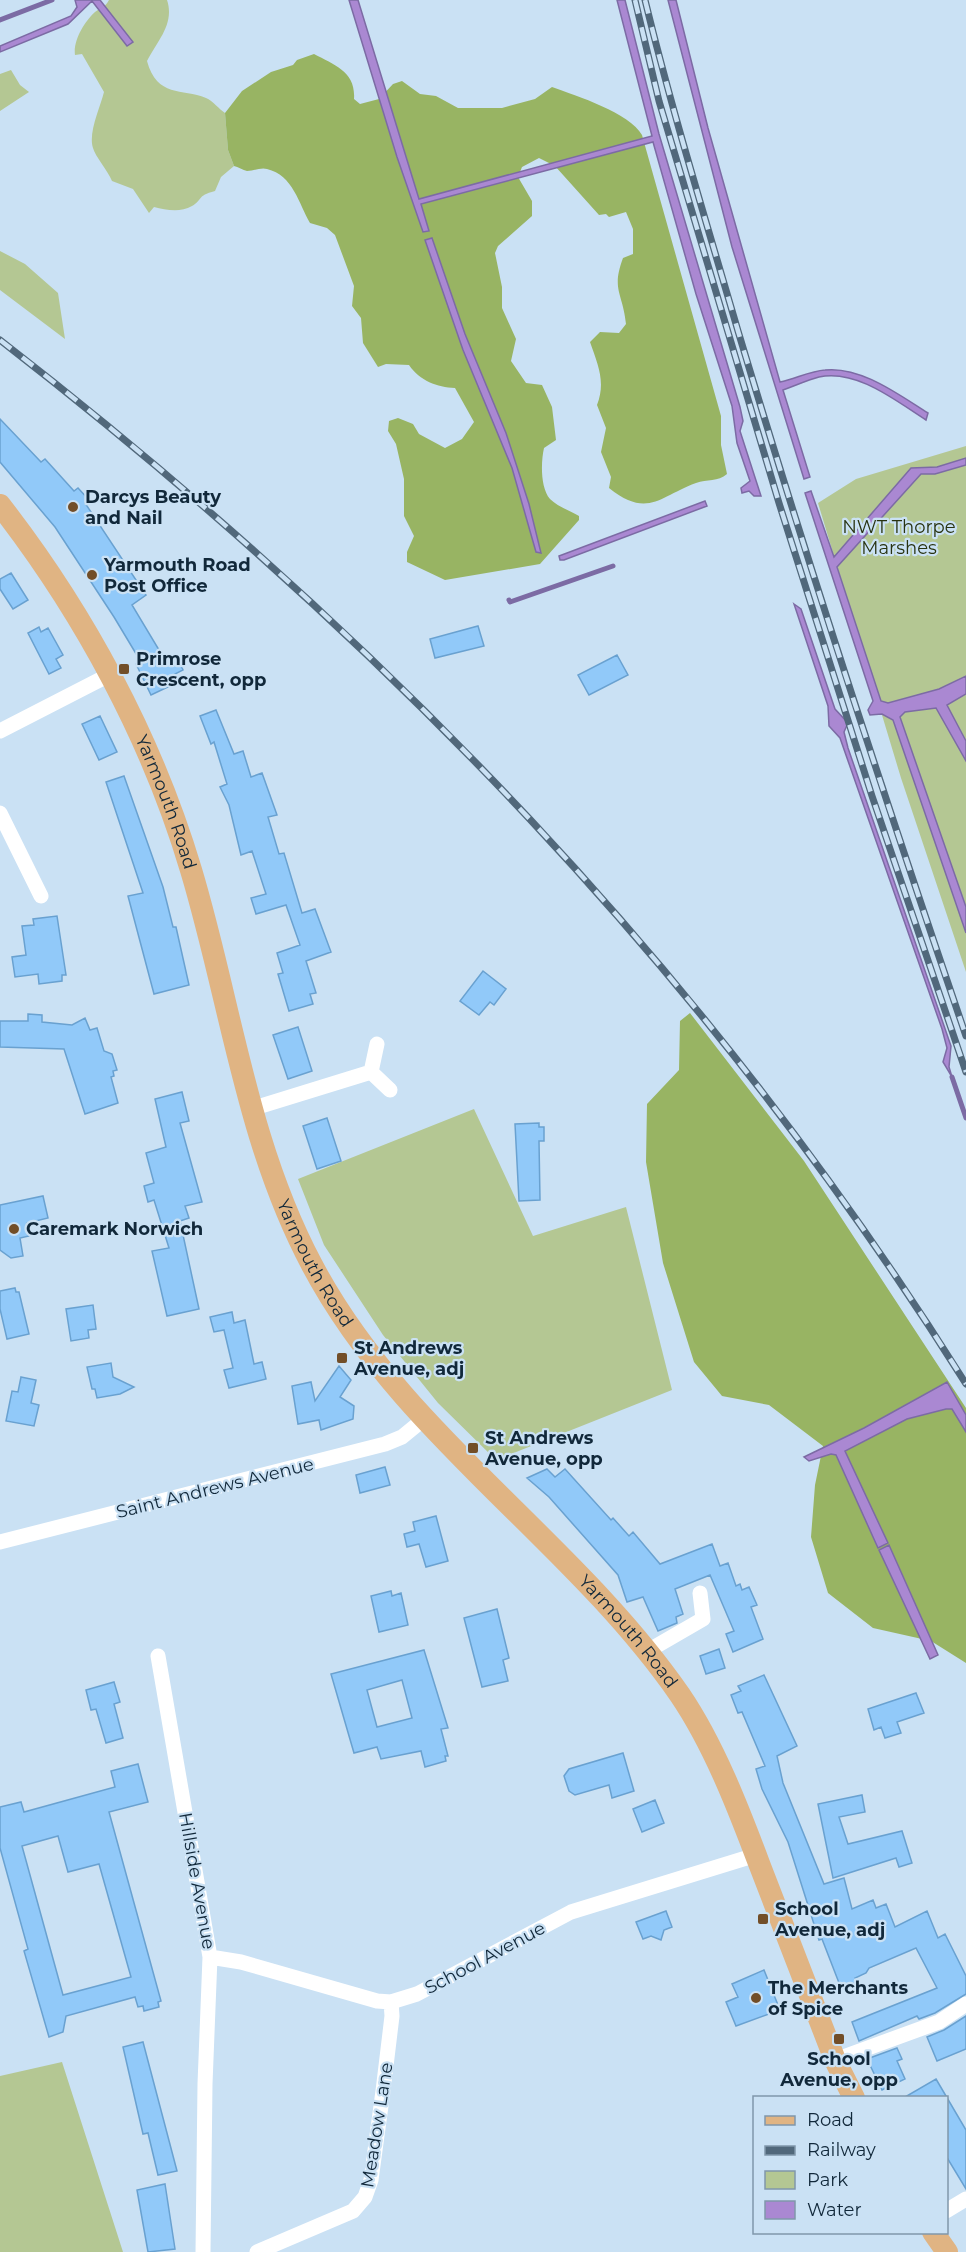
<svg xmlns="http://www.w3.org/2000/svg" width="966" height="2252" font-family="Montserrat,sans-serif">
  <rect width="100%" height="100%" fill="#cae1f4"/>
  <path fill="#b4c793" d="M109,0h58c8,24 -10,41 -20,61 10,37 35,27 59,37 7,3 13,11 19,15l3,37 6,16 -13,11 -6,14c-19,5 -12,9 -23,15 -12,7 -26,4 -38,1l-5,6 -16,-24 -21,-8c-4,-10 -17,-25 -19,-33 -5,-15 7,-40 11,-56l-22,-38 -7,1c-2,-14 9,-33 20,-43 6,-5 10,-4 14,-12z
    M11,70l9,15 9,7 -29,19v-37z
    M0,251l25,13 33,29 7,46 -65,-49z
    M966,446v526l-65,-194 -83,-275 38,-24z
    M474,1109l59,127 93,-29 46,183 -176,70 -58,-57 -55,-68 -59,-90 -26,-66z
    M62,2062l61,190h-123v-176z"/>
  <path fill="#98b463" d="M314,54c21,11 42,18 40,45l6,5 19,-5 14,-15 9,-3 18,13 16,2 22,12h44l33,-9 17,-12c25,9 78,26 90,48l79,281v29l6,29c-9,8 -20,5 -31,9 -36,13 -48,36 -87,5l2,-11 -10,-25 5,-24 -9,-23c9,-23 1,-40 -7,-63l10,-10 19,1 7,-9c-3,-31 -15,-34 -3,-66l10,-4v-25l-7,-17 -17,5 -3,-3 -7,1 -44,-49 -16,-8 -17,9 -4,10 14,24v15l-34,30 -3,7 7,34v21l14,31 -5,22 15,22 16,2 10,22 4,33 -12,8c-3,13 -4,39 6,51 7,7 20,12 29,17v4l-39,44 -95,16 -38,-18v-10l7,-16 -10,-20v-37l-8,-35 -8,-13 1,-10 9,-3 15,6 6,10 26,14 17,-9 12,-17 -19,-34c-18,-1 -35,-7 -46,-23l-23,-1 -8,3 -15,-24 -2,-25 -9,-12 2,-20 -19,-51 -8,-7 -17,-5c-11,-19 -17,-48 -43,-54 -6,-2 -13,2 -20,2 -4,-1 -9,-4 -13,-5l-6,-16 -3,-37 17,-22 29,-19 22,-7 4,-5z
    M690,1013l114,148 162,247v255l-35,-22 -58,-13 -45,-35 -17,-56 4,-52 8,-39 -54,-41 -47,-9 -28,-34 -31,-99 -17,-101 1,-58 32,-34 1,-49z"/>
  <path fill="#aa88d2" stroke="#7c6ba4" stroke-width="1.5" d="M75,0h25l33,42 -6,4 -35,-45 -24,23 -68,28v-6l71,-30 6,-9z
    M349,0h9l61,199 233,-63 -35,-136h8l34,134 81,273 3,14 -3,10 21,65h-7l-5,-5 -7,2 -1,-5 9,-7 -13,-38 -5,-37 -36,-112 -43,-152 -232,62 8,27 -6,1 -26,-75z
    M668,0h8l32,128 72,254c15,-3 30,-11 45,-12 36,-4 74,25 103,43l-2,7c-30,-19 -69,-51 -107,-43 -12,3 -24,9 -36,13l27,87 -6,2 -72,-232z
    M432,238l33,96 41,99 23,71 12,49 -5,-1 -24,-84 -49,-118 -38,-110z
    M966,458v7l-31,9h-14l-84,93 44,134 7,2 51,-14 27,-13v18l-19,11 19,36v20l-30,-53 -31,4 -5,5 66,190v26l-73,-213 -11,-6 -12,1 -2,-5 5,-9 -68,-208 6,-2 23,66 77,-89 26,-1z
    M705,501l2,5 -143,54h-4l-1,-4z
    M794,604l7,5 34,100 13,14 -4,9 4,16 103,298 -2,21 3,10 -9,-15 4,-14 -5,-19 -102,-291 -11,-12 -1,-20z
    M947,1382l19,33v17l-14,-23h-6l-39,10 -62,32 43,92 -10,5 -42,-93 -5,-1 -22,7 -5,-4 60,-29z
    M889,1545l49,110 -8,4 -51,-109z"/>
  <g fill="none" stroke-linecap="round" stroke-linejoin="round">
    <path stroke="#7c6ba4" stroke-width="5" d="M0,20l52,-20
      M509,600l1,2 103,-36
      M952,1077l14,41"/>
  </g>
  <path fill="#91c9f9" stroke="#69a1d0" stroke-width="1.5" fill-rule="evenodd" d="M0,419l41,43 4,-3 29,32 4,-3 11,12 -4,3 61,92 -14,10 33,55 11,-5 7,15 -12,6 3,8 -23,11 -15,-31 5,-2 -27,-45 -59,-90 -55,-65z
    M11,573l17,27 -15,9 -13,-20v-10z
    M478,626l6,20 -49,12 -5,-19z
    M39,627l2,5 7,-4 15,27 -7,4 5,9 -12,6 -21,-41z
    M617,655l11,20 -39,20 -11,-20z
    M216,710l18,44 9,-3 8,26 11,-4 15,42 -9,2 11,37 5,-1 18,60 13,-4 16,43 -25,9 10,32 -6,1 3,10 -24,7 -11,-37 5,-1 -6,-20 23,-8 -14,-40 -30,9 -5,-16 15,-4 -14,-43 -11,4 -12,-50 -9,-18 7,-3 -13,-42 -3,2 -11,-28z
    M100,716l17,36 -18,8 -17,-36z
    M124,776l39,111 10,40h3l13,58 -35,9 -26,-98 15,-3 -37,-111z
    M57,916l9,59h-4v6l-23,3 -1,-10 -23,3 -3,-20 14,-2 -4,-29 12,-1 -1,-6z
    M483,971l23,18 -12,16 -4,-3 -11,13 -19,-14z
    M28,1014l14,1v7l30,3 13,-7 5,12 7,-2 7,23 8,3 5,16 -4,1 1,5 -3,1 7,26 -33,11 -21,-65 -64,-2v-26h28z
    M298,1027l14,44 -24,8 -15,-44z
    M182,1092l7,29 -9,2 22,79 -17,4 4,12 -9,3 19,88 -32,7 -15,-65 17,-3 -15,-48 -6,2 -4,-16 10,-3 -8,-30 20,-6 -11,-48z
    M327,1118l14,43 -24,8 -14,-43z
    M539,1123v4h5v14h-5l1,59 -21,1 -4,-77z
    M43,1196l5,22 -21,5 2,13 -9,2 3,18 -12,2 -11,-8v-45z
    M15,1288l1,4h3l10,42 -22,5 -7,-30v-18z
    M93,1305l3,24 -8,1 1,8 -18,3 -5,-32z
    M232,1312l2,11 11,-3 9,44 8,-2 4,17 -37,9 -5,-18 9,-2 -9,-38 -10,2 -4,-15z
    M111,1363l2,14 21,10 -14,7 -23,4 -2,-9h-3l-5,-22z
    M339,1366l12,14 -11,17 14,9 -1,13 -32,11 -2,-10 -21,4 -6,-38 19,-4 4,19z
    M21,1377l15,3 -5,23 8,2 -5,21 -28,-5 6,-30 6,1z
    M385,1467l5,18 -30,8 -4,-18z
    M547,1469l8,8 10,-8 46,51 2,-2 16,18 4,-4 27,32 52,-20 8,22 8,-3 8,23 4,-2 2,6 7,-3 8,18 -6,2 12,32 -30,13 -7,-18 8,-3 -24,-56 -35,14 8,25 -7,3 1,6 -19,8 -15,-34 -16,5 -9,-27 -69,-78 -22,-19z
    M436,1516l12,45 -22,6 -7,-23 -12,3 -3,-13 11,-3 -2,-9z
    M391,1591l1,5 9,-3 7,32 -29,7 -8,-36z
    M497,1609l12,49 -6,2 5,21 -26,6 -18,-69z
    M719,1649l6,19 -19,6 -6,-18z
    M424,1650l24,78 -7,1 7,27h-3l1,5 -21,6 -4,-16 -40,8 -4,-12 -23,6 -23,-79zM402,1680l10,38 -35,9 -10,-37z
    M764,1675l33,71 -20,10 6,27 41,101 20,-6 8,31 21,-9 3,8 10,-4 9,23 32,-16 11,27 7,-4 21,42v18l-31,19 -16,6 -2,-3 -58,25 -7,-19 85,-34 -21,-40 -47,20 -3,5 -11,5 2,4 -16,6 -19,-49 -3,1 -31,-98 -26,-53 -6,-20 9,-3 -23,-54 -4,1 -7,-18 10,-4 -3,-5z
    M114,1682l6,20 -6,2 9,34 -17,5 -10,-34 -5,1 -5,-20z
    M916,1693l8,20 -27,9 4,11 -16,5 -4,-11 -7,3 -6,-21z
    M623,1753l11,38 -22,7 -3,-13 -34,10 -6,-4 -5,-15 5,-7z
    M138,1764l10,38 -39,10 52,189 -3,1 1,5 -15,4 -1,-5 -5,1 -3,-10 -69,19 -3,16 -14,5 -25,-86 4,-2 -28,-101v-41l21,-5 3,10 91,-25 -4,-16zM58,1836l10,36 31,-8 32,113 -68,18 -41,-149z
    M862,1795l3,17 -26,5 9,27 54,-13 10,32 -13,4 -3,-9 -63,20 -15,-74z
    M655,1800l9,23 -22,9 -9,-23z
    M666,1911l6,16 -8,3 -3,10 -10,-4 -8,3 -7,-17z
    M764,1970l16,40 -44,16 -10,-24 12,-5 -6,-13z
    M966,2016v33l-29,12 -10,-24 17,-7z
    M143,2042l34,129 -19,4 -10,-42 -5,1 -20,-87z
    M897,2048l5,11 -5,2 8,18 -23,11 -15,-31z
    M936,2079l30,51v59l-20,-33v-59h-41z
    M165,2184l10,65 -27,3 -11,-62z"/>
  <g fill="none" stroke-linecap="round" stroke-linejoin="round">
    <path stroke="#fff" stroke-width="15" d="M0,731l109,-56
      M0,813l41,83
      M371,1072l6,-28
      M251,1109l120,-37 19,18
      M0,1542l385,-98 17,-7 22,-18
      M646,1652l57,-33 -3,-26
      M158,1656l52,301 -5,127 -2,168
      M210,1957l31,5 136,39 14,1 26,-8 154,-82 185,-57
      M835,2060l104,-38 27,-18
      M946,2211l20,-12
      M257,2252l96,-41 12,-14 6,-17 12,-89 9,-75 -1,-14"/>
    <g stroke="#e0b483" stroke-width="22">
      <path id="s1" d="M0,505c84,108 152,234 191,365 40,133 55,271 121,395 90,170 260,274 368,430 34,50 59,115 80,171 25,65 50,129 75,194l19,38"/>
      <path d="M933,2232l14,20"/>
    </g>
    <g stroke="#51687b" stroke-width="7">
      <path id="rail" d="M635,0l24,101 120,402 93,293 94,276
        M645,0c27,111 61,221 93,331 71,237 148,471 228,705
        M0,340c382,296 709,634 966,1044"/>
    </g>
    <use href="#rail" stroke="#cae1f4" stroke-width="4.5" stroke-dasharray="14" stroke-linecap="butt"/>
  </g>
  <g fill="#724e28" stroke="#cae1f4" stroke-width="2">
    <circle cx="73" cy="507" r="6"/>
    <circle cx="92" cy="575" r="6"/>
    <rect x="118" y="663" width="12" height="12" rx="3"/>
    <circle cx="14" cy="1229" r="6"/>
    <rect x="336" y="1352" width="12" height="12" rx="3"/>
    <rect x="467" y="1442" width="12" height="12" rx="3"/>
    <rect x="757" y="1913" width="12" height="12" rx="3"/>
    <circle cx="756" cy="1998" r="6"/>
    <rect x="833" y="2033" width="12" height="12" rx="3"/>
  </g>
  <g text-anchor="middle" stroke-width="4.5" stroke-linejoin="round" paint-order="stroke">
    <g font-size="18" font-weight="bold" fill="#11283a" stroke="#cae1f4" text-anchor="start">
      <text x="85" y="503">Darcys Beauty<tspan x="85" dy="21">and Nail</tspan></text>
      <text x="104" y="571">Yarmouth Road<tspan x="104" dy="21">Post Office</tspan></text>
      <text x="136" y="665">Primrose<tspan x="136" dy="21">Crescent, opp</tspan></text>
      <text x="26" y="1235">Caremark Norwich</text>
      <text x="354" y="1354">St Andrews<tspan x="354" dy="21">Avenue, adj</tspan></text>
      <text x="485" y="1444">St Andrews<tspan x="485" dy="21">Avenue, opp</tspan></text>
      <text x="775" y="1915">School<tspan x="775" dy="21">Avenue, adj</tspan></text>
      <text x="768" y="1994">The Merchants<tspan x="768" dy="21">of Spice</tspan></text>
      <text x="839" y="2065" text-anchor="middle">School<tspan x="839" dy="21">Avenue, opp</tspan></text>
    </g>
    <g font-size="18" fill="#283310" stroke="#cae1f4">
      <text x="899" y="533">NWT Thorpe<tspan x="899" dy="21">Marshes</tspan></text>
    </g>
    <g font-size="18" fill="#11283a" stroke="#cae1f4">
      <text dy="6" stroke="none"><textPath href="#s1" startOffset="342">Yarmouth Road</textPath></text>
      <text dy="6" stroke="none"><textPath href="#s1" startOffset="828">Yarmouth Road</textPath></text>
      <text transform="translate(215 1488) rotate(-14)" y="6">Saint Andrews Avenue</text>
      <text dy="6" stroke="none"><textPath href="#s1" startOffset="1314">Yarmouth Road</textPath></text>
      <text transform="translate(197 1881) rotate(80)" y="6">Hillside Avenue</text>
      <text transform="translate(485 1958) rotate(-28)" y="6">School Avenue</text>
      <text transform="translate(377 2125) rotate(-81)" y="6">Meadow Lane</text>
    </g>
  </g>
  <rect x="753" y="2096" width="195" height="138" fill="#cae1f4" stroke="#8097aa" stroke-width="1.5"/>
  <rect x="765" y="2116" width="30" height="9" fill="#e0b483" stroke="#8097aa" stroke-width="1.5"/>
  <text x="807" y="2126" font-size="18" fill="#11283a">Road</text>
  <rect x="765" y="2146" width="30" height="9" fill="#51687b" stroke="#8097aa" stroke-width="1.5"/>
  <text x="807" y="2156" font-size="18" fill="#11283a">Railway</text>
  <rect x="765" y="2171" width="30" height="18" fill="#b4c793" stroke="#8097aa" stroke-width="1.5"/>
  <text x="807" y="2186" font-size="18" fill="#11283a">Park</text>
  <rect x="765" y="2201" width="30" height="18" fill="#aa88d2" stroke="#8097aa" stroke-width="1.5"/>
  <text x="807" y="2216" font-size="18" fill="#11283a">Water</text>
</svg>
